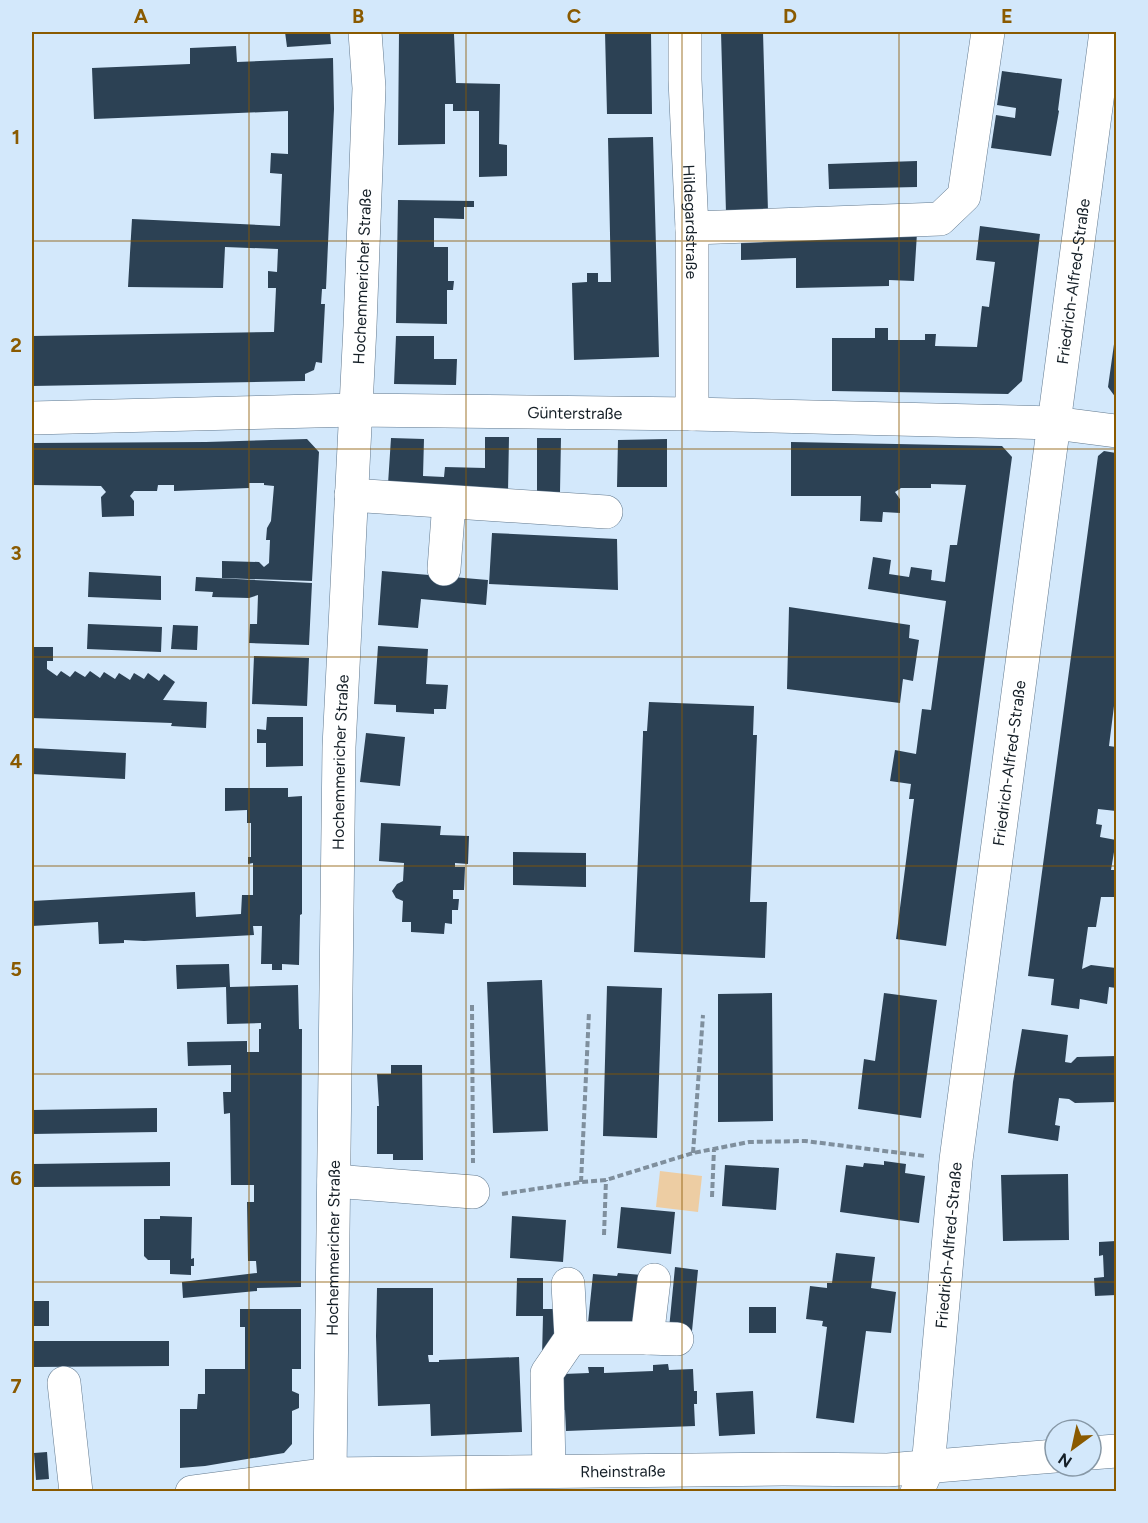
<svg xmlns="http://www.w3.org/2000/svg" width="1148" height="1523" font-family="Figtree,sans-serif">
  <rect width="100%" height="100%" fill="#d3e8fb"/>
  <path fill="#edcda3" d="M660,1171l42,5 -4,36 -42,-5z"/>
  <path fill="#2c4154" d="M285,32h45l1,12 -44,3z
    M399,32h50v1l5,1 2,49 44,1 -1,60 8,1v31l-28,1v-66h-26v-7h-8v40l-47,1z
    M605,32h46l1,82h-45z
    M721,32h42l5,180 -42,1z
    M236,46l1,16 96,-4 1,51 -8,180h-4l-1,15h4l-3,59 -6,-1 -2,8 -9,4v7l-273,5v-50l242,-4 2,-44h-8v-17l9,1 1,-23 -53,-2 -2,41 -95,-1 4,-68 148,7 2,-52 -12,-1 1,-20 17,1v-43l-194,8 -2,-51 98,-4v-16z
    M1002,71l60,8 -4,31 1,1 -8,45 -60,-8 5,-33 19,3 1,-10 -19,-3z
    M653,137l6,220 -85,3 -2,-77 15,-1v-9h11v9h13l-3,-144z
    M917,161v26l-88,2 -1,-25z
    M398,200l76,1v6h-10v12l-30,-1v29h14v34h6l-1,9h-6v34l-51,-1z
    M980,226l60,8 -18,147 -14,13 -176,-3v-53h43v-10h13v12h37v-6h11l-1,12 42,1 5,-41 7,1 6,-45 -19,-2z
    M741,232l176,1 -3,48 -25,-1v6l-93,2v-30l-55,2z
    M396,336h38v23h23l-1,26 -62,-1z
    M1115,337h1v61l-8,-11z
    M485,437h24l-1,55 -120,-8 3,-46 33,1 -1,37 21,1 1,-10 40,1z
    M537,438h24l-1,54h-23z
    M307,439l12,13 -7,129 -90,-3v-17l37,1 5,5 5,-4 1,-23h-4l1,-12 4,-7 3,-35 -10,-1v-2h-15v5l-75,3v-6h-16l-1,6h-23l-4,5 4,5v15l-32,1 -1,-20 5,-5 -5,-6 -69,-1v-42l174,-1z
    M667,439v48h-50l1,-47z
    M791,442l211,4 10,11 -66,489 -50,-7 18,-140h-5l2,-15 -21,-3 5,-31 21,4 6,-45 9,1 15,-109 -78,-12 5,-32 18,3 -2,14 20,3 2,-10 21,3 -1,10 14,2 5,-37h7l9,-60 -35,-1v4h-30l-6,4 5,7v14l-17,-1 -1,10 -22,-1 1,-25h-70z
    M1104,451l12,2v215l-1,13h1v9l-7,56 7,1v64l-18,-2 -2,15 6,1 -2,12 16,3 -5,30h4l1,27h-15l-5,30h-8l-6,42 9,-4 25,3v20l-7,-1 -2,17 -27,-5 -1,10 -28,-4 3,-26 -26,-3 70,-520z
    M492,533l125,6 1,51 -129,-6z
    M382,571l106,9 -2,25 -65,-6 -3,29 -40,-3z
    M89,572l72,4v24l-73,-3z
    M196,577l116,6 -3,62 -60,-2 1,-19h7l1,-29 -9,3 -37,-1 1,-5 -18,-1z
    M789,607l121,18 -1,13 10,2 -6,41 -10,-2 -3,24 -113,-14z
    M88,624l74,3 -1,25 -74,-3z
    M173,625l25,1 -1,24 -26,-1z
    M378,646l50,3 -2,35 22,1 -2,24h-12v5l-38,-2v-7l-22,-1z
    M32,647h21v14h-6v8l10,7 4,-5 9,6 5,-6 10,6 5,-6 10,7 4,-6 11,7 4,-6 11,7 4,-7 10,6 4,-6 11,8 5,-7 11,8 -12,18 44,2 -1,26 -35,-2 1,-3 -140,-5z
    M254,656l55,2 -2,48 -55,-2z
    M649,702l105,4 -1,29h4l-7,167h17l-2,56 -131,-6 9,-217v-4h4z
    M267,717h36v49l-37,1v-24h-9v-14l9,1z
    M366,733l39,4 -5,49 -40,-4z
    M32,748l94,5 -1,26 -93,-5z
    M225,788h63v9l14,-1v118l-2,1 -1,50 -17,-1v6h-10v-6h-11l1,-38h-9l1,9 -110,6 -20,-1v3l-25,1 -1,-22 -66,4v-25l163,-9 1,25 45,-3 1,-19h11v-32l-5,1v-7h3v-34h-4v-13l-22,1z
    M381,823l60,3 -1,9 29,1 -1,28 -13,-1v4h10l-1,23h-11v9h6l-1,11h-6v14l-7,-1 -1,11 -33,-2v-10h-9l1,-21 -7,-3 -4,-7 5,-7 6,-3 1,-18 -25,-2z
    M513,852l73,1v34l-73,-2z
    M229,964l1,23 68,-2 1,44h3l-1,258 -44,1v3l-74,7 -1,-16 75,-9 -1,-12h-8l-1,-59h7v-17h-23l-1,-72 -6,1 -1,-22h8v-27l-43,1 -1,-24 60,-1v11h12v-23h2v-6l-34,1 -1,-37 -49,2 -1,-24z
    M542,980l6,151 -55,2 -6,-151z
    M607,986l55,2 -5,150 -54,-2z
    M772,993l1,128 -55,1v-128z
    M884,993l53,7 -16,118 -63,-9 6,-50 11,2z
    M1022,1029l46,6 -3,27 6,1 6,-6 39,-1v46l-41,1 -6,-4 -10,-1 -4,27 5,1 -2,15 -50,-8 5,-51z
    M391,1065h31l1,95h-30v-6h-16v-48h2l-2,-32h14z
    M157,1108v24l-125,2v-24z
    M884,1161l22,3 -1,9 20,3 -6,47 -79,-11 6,-47 17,2 1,-4 20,2z
    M170,1162v24l-138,1v-23z
    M725,1165l54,3 -3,42 -54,-4z
    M1068,1174l1,66 -66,1 -2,-66z
    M621,1207l54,5 -4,42 -54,-6z
    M160,1216l32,1 -1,42 3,-1v8h-3v9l-21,-1v-14h-22l-4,-4v-37h16z
    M512,1216l54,4 -3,42 -53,-4z
    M1116,1241v54l-21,1 -1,-18 10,-1 -1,-22 -4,1v-14z
    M836,1253l39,4 -4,31 25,4 -5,41 -25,-2 -12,92 -38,-5 11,-91 -5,-1 1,-5 -17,-2 4,-33 17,2v-5h5z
    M675,1267l23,3 -6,61 -23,-2z
    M618,1273l24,2 -6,49 -23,-3 -1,4 -24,-2 5,-49 24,2z
    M517,1278h26v31h13l-1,48h-13l1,-41h-27z
    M377,1288h56v67h-5l1,7h10v-2l80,-3 3,75 -91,4 -1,-32 -52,2 -2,-70z
    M32,1301h17v25h-17z
    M749,1307h27v26h-27z
    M240,1309h61v60h-9v22l7,3v14l-7,3v33l-8,9 -79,13 -25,2v-59h17l1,-15h7v-25h40v-42h-5z
    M32,1341h137v25l-137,1z
    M668,1364l1,6 24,-1 1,22h3v13h-3l1,22 -129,5 -1,-21h-3l-1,-14h3l-1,-22 26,-1 -1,-6h16v6l49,-2v-6z
    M753,1391l2,43 -36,2 -3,-43z
    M47,1452l2,27 -13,1 -2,-27z"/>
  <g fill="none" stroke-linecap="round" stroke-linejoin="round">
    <g stroke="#62798e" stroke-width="34">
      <g id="minor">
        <path id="s1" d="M685,32v48l7,148v186"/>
        <path d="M692,228l248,-9 24,-23 24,-164"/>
        <path id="s2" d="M32,418l323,-8 337,4 362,9 62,8"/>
        <path d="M351,495l255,17"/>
        <path d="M444,569l5,-67"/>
        <path d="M334,1181l139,11"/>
        <path d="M571,1338h76l7,-58"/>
        <path d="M647,1338l30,1"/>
        <path d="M64,1383l12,109"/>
        <path d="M1091,1453l25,-2"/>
        <path d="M549,1471l-2,-98 24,-35 -3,-54"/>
        <path id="s3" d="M192,1492l138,-18 453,-5 105,1 167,-14"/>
        <path id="s4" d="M332,1492l-2,-18 9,-727 21,-421 9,-238 -4,-56"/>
        <path id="s5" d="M917,1492l11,-25 28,-307 150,-1128"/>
      </g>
    </g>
    <path stroke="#7f8f9d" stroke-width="4" stroke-dasharray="6 3" stroke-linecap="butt" d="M472,1005l1,158
      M693,1153l10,-138
      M581,1182l8,-170
      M502,1194l79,-12 25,-2 87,-27 56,-11 56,-1 120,15
      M712,1197l2,-48
      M604,1235l2,-55"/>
    <use href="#minor" stroke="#fff" stroke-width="33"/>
  </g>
  <path fill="none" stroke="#8a5a00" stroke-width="1.5" stroke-opacity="0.55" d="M249,32v1460M466,32v1460M682,32v1460M899,32v1460M32,241h1084M32,449h1084M32,657h1084M32,866h1084M32,1074h1084M32,1282h1084"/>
  <g text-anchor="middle" stroke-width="6" stroke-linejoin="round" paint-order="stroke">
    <g font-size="16" fill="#151f27" stroke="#d3e8fb">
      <text dy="6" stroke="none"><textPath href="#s1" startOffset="190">Hildegardstraße</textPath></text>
      <text dy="6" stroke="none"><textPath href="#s4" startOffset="1216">Hochemmericher Straße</textPath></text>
      <text dy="6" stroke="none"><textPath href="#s5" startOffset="1222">Friedrich-Alfred-Straße</textPath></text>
      <text dy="6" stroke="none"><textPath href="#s2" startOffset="543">Günterstraße</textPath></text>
      <text dy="6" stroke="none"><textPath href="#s4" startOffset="730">Hochemmericher Straße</textPath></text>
      <text dy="6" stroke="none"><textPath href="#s5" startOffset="736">Friedrich-Alfred-Straße</textPath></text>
      <text dy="6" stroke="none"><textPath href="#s5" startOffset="250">Friedrich-Alfred-Straße</textPath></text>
      <text dy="6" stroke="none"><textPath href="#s4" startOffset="244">Hochemmericher Straße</textPath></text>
      <text dy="6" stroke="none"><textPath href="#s3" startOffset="432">Rheinstraße</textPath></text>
    </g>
  </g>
  <rect width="1148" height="1523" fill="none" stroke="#d3e8fb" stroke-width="66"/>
  <g transform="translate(1073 1448) rotate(213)"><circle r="28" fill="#d3e8fb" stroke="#8798a6" stroke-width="1.5"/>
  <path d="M0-4.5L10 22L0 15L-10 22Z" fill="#8a5a00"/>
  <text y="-9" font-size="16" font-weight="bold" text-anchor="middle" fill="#151f27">N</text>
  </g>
  <rect x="33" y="33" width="1082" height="1457" fill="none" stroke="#8a5a00" stroke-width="2"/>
  <g font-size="20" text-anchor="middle" font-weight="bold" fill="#8a5a00">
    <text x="141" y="23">A</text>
    <text x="358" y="23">B</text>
    <text x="574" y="23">C</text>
    <text x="790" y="23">D</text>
    <text x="1007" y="23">E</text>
    <text x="16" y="144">1</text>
    <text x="16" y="352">2</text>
    <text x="16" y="560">3</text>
    <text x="16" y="768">4</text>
    <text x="16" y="976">5</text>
    <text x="16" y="1185">6</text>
    <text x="16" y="1393">7</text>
  </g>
</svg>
